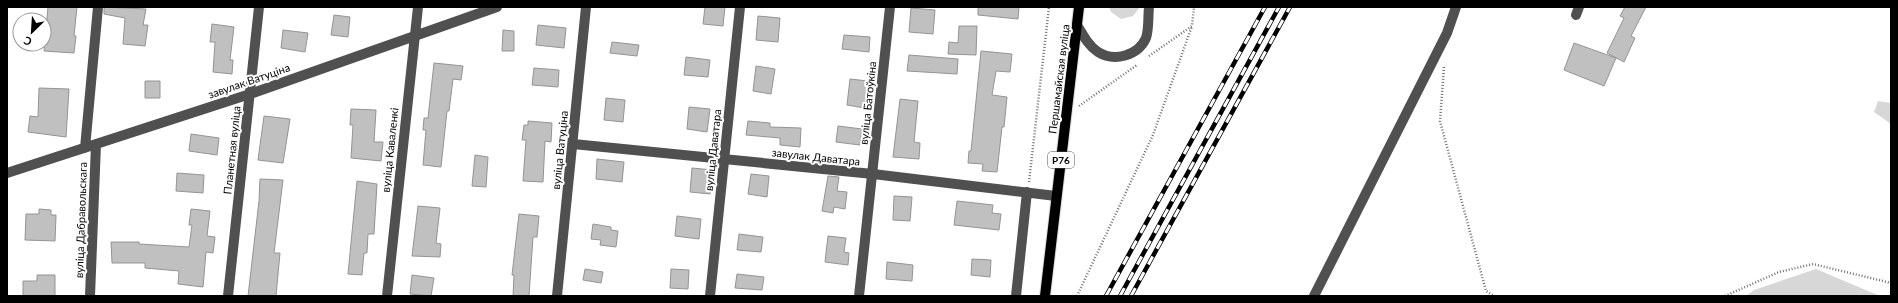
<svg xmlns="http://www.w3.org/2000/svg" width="1898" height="303" font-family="Lato,sans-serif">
  <rect width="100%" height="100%" fill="#fff"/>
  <path fill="#d7d7d7" d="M1109,7h31l-7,9 -12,3 -10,-7z
    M1878,101l13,2v21l-17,-12z
    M1816,269l64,27h-134l8,-6z"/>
  <path fill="#c0c0c0" stroke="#949494" d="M48,7h29l-3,29h2l-2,17 -30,-2z
    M104,7l42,2 -3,16h5l-3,21 -22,-2 2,-26 -21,-4z
    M705,7h20l-2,19 -20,-2z
    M978,7h41l-1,12 -40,-4z
    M1625,7h21l-15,29 4,2 -11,24 -17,-9 17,-35 -4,-2z
    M911,8l24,2 -2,24 -24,-2z
    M334,15l16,2 -2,20 -17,-2z
    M758,16l22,2 -2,24 -22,-2z
    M212,24l22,3 -4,33h3l-1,14 -19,-2 2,-30h-5z
    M538,25l28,3 -2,20 -28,-3z
    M959,26h18l-1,29 -28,-1 1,-12 9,1z
    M283,30l25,3 -3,19 -24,-4z
    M503,30l11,1v20h-12z
    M844,35l26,2 -1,15 -27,-3z
    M612,42l27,3 -2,11 -27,-3z
    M1574,43l42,15 -12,28 -40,-16z
    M981,51l31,3 -2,18 -14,-1 -4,24 15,2 -3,30h-2l-5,45 -15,-1 1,-7 -15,-1 1,-12h2z
    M909,55l49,4 -1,15 -50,-3z
    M686,57l24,3 -2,17 -24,-2z
    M434,63l29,3 -2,14 -8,-1 -4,32h-2l-6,56 -18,-2 3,-35h-3l1,-12h4z
    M756,66l19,3 -4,25 -18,-3z
    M534,68l25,2 -1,17 -26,-2z
    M850,79l18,2 -4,27 -17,-3z
    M145,81h15v17h-15z
    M39,88l30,1 -3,48 -38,-5 2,-16 8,1z
    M606,98l19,2 -2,22 -19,-2z
    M900,99l18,2 -4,41 6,1 -1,16 -26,-2z
    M689,107l21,2 -3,23 -20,-3z
    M351,109l25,1 -2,32h9l-2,19 -30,-3 2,-33h-3z
    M264,116l26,3 -7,44 -25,-3z
    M528,121l24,2 -1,19 -6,-1 -2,41 -20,-1 3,-41h-4l2,-15h4z
    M748,121l22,2v4l31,1 -1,19 -20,-2v-7l-34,-3z
    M838,126l24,3 -2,16 -24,-3z
    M191,134l28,4 -2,17 -28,-4z
    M475,155l13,2 -2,30 -14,-1z
    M597,159l27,3 -2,20 -26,-3z
    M692,168l21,2 -3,24 -20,-2z
    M177,173l27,2 -1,18 -27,-2z
    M751,174l18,2 -2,21 -19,-3z
    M828,176l11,1 -2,14 10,1 -2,17 -11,-2 -1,6 -11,-2z
    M260,179l23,1 -9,73h6l-4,43h-28l11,-95z
    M357,181l20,3 -3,50h-6l-1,19h-3l-2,22 -14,-1z
    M894,196l18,1 -2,24 -17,-1z
    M957,201l36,4 -1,8 9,1 -2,16 -45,-5z
    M418,206l22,2 -4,35 5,1 -1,13 -28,-1z
    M39,209l12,1v5h5l-1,26 -30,-1 1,-26h13z
    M191,209l19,2 -3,25 8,1 -2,16 -7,-1 -3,35 -25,-3 1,-13 -34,-3v-5h-33l-1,-21h28v2l50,3 3,-22h-3z
    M519,214l20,2 -2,21h-4l-4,59h-16l1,-21h-2z
    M677,216l24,3 -2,20 -24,-3z
    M593,224l18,3v3l7,1 -2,16 -16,-2 1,-5 -10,-1z
    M739,234l24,3 -2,15 -24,-2z
    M828,236l18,2 -2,14 5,1 -1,12 -23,-3z
    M972,259l19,1 -1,17 -19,-2z
    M887,262l26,3 -1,16 -26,-2z
    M585,269l18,3 -2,11 -18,-3z
    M671,269l18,1 -1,19 -18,-1z
    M737,274l27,3 -2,13 -27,-2z
    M37,275h18v21h-32v-15h14z
    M412,275l22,3 -3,18 -21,-2z"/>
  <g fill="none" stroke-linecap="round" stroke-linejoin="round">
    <g stroke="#dbdbdb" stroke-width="12">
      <path id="major" d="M1045,296l34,-289"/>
    </g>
    <path stroke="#727272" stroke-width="2.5" stroke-dasharray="1 2" stroke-linecap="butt" d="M1149,56l43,-30 2,-19
      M1444,67l-4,54 46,170 8,5
      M1079,106l58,-41
      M1029,182l20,-175
      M1077,296l76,-161 39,-109
      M1725,296l54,-24 34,-8 78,19"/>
    <path stroke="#505050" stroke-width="10" d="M1576,15l3,-8
      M1077,25c6,10 11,20 21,27 16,10 40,4 48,-14 3,-8 2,-22 3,-31
      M573,144l300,30 183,22
      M85,148l13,-141
      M7,173l243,-79 247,-87
      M90,296l6,-152
      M228,296l31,-289
      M387,296l31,-289
      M557,296l29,-289
      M710,296l30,-289
      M859,296l31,-289
      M1016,296l11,-104
      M1314,296l133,-263 9,-26"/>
    <use href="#major" stroke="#000" stroke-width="10"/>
    <g stroke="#000" stroke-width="4.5">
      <path id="rail" d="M1106,296l159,-289
        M1120,296l159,-289
        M1131,296l159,-289"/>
    </g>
    <use href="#rail" stroke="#fff" stroke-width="3" stroke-dasharray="9" stroke-linecap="butt"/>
  </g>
  <g text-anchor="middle" stroke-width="4" stroke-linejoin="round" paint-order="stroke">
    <rect fill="#fff" stroke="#4c4c4c" stroke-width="1" x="1048" y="152" width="26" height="16" rx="3"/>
    <g font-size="10" font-weight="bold" fill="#000">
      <text x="1061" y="164">Р76</text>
    </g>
    <g font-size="11" fill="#000" stroke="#fff">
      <text transform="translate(1059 79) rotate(-83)" y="4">Першамайская вуліца</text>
      <text transform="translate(249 81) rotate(-19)" y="4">завулак Ватуціна</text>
      <text transform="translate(868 103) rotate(-84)" y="4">вуліца Батоўкіна</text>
      <text transform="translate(232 150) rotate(-84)" y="4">Планетная вуліца</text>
      <text transform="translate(390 150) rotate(-84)" y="4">вуліца Каваленкі</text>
      <text transform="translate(560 150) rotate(-84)" y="4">вуліца Ватуціна</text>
      <text transform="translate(713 150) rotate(-84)" y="4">вуліца Даватара</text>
      <text transform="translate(816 157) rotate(6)" y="4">завулак Даватара</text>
      <text transform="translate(81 220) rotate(-88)" y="4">вуліца Дабравольскага</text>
    </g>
  </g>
  <rect width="1898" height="303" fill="none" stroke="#000000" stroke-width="16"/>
  <g transform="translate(32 32) rotate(205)"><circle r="19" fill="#ffffff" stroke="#999999"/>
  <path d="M0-3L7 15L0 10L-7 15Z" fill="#000000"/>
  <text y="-6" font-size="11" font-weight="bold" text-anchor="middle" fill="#000000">С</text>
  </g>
</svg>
